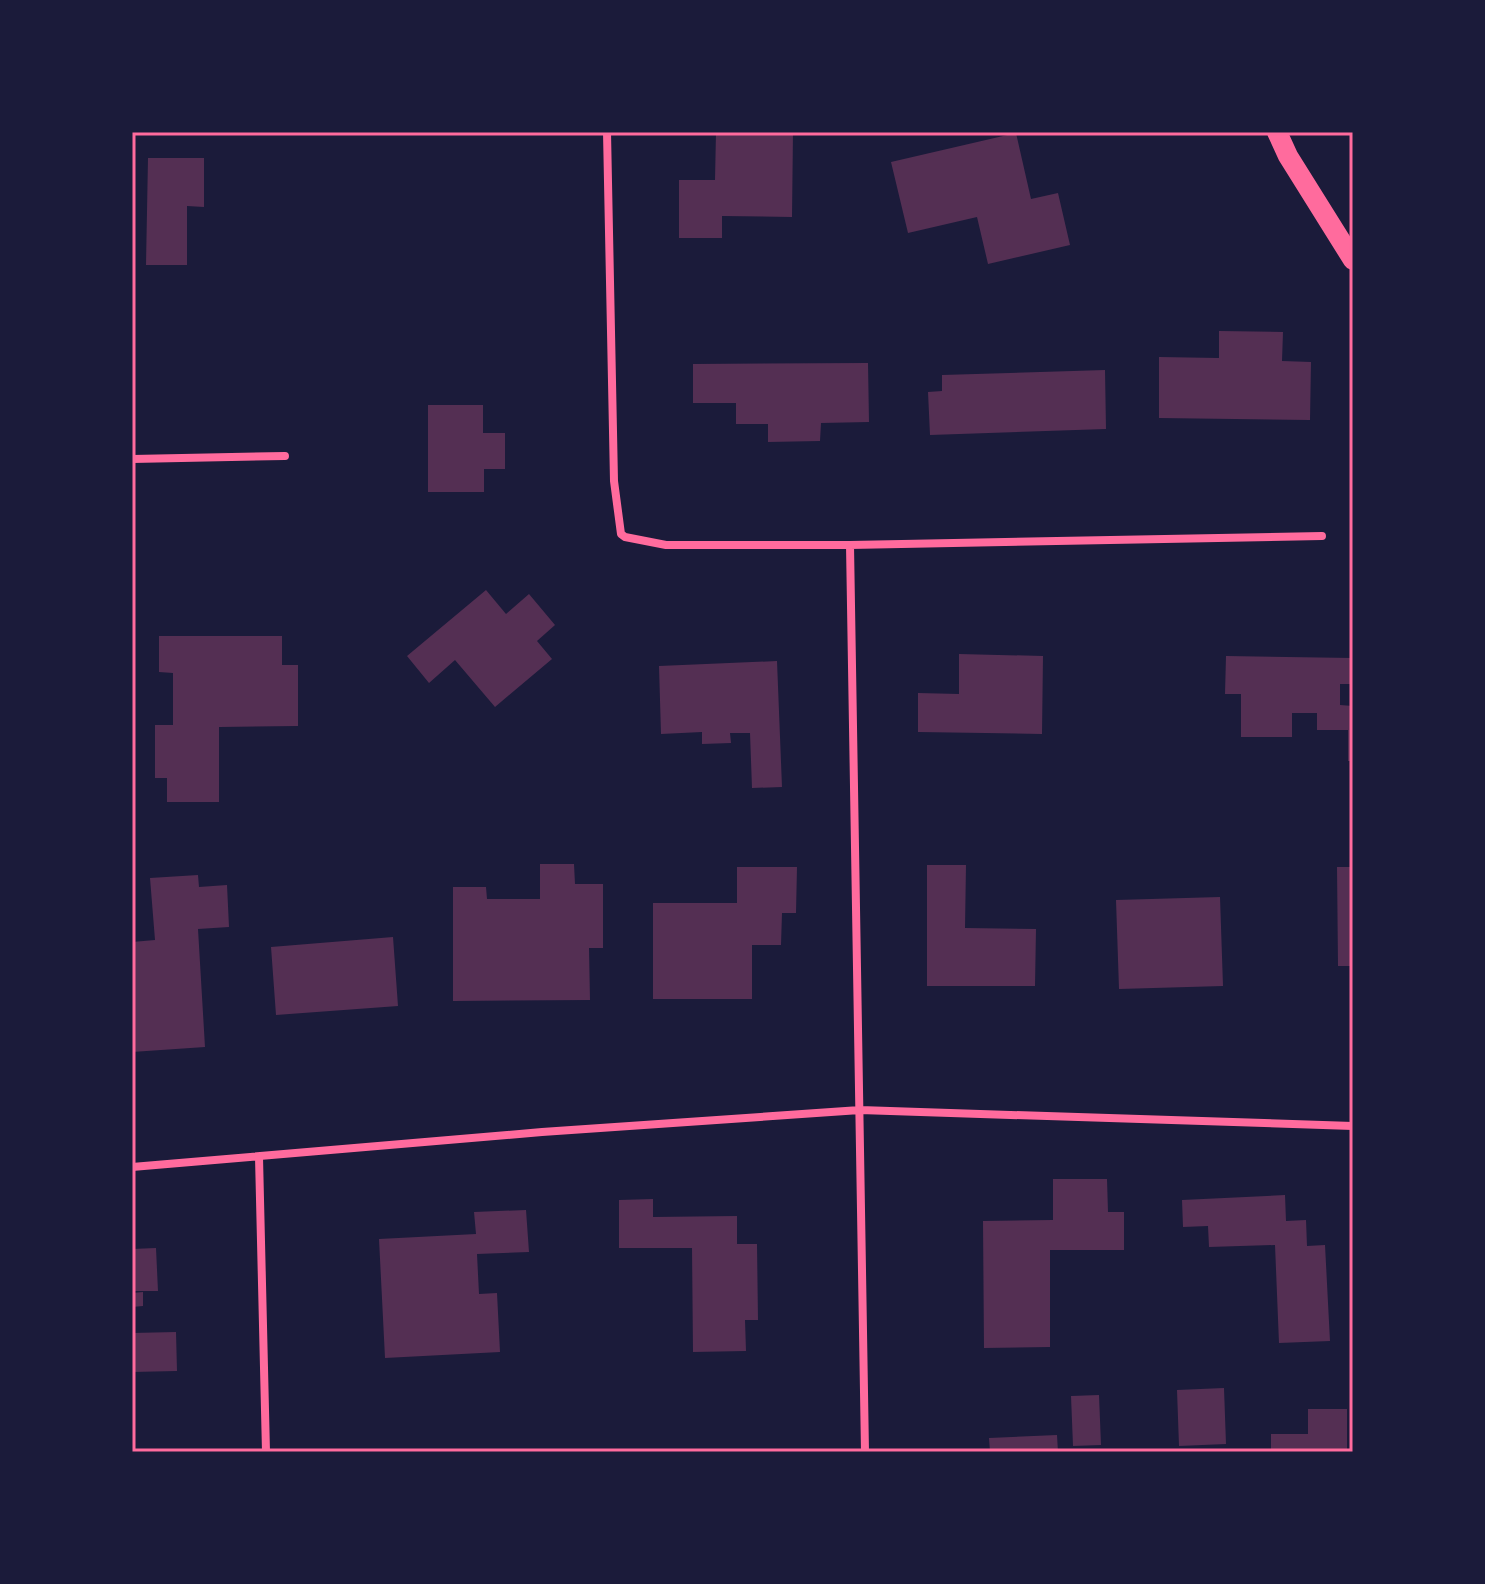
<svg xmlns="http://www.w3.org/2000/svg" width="1485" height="1584" font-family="Inter,sans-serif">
  <rect width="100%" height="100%" fill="#1b1b3a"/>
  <path fill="#542f53" d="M716,132h77l-1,85 -70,-1v22h-43v-58h36z
    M1016,133l15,66 27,-6 12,52 -82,19 -11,-47 -69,16 -17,-71z
    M148,158h56v49l-17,-1v59h-41z
    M1219,331l64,1 -1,29 29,1 -1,58 -151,-2v-61l60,1z
    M868,363l1,59 -48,1 -1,18 -52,1v-18h-32v-21h-43v-39z
    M1105,370l1,59 -176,6 -2,-43 14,-1v-16z
    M428,405h55v28h22v36h-21v23h-56z
    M486,590l20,24 23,-20 26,31 -18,16 15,18 -57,48 -40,-47 -26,23 -22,-27z
    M159,636h123v29h16v61l-79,1v75h-52v-24h-12v-53h18v-52l-14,-1z
    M959,654l84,2 -1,78 -124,-2v-39l41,1z
    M1226,656l127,2v26h-13v21l13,1v55h-5v-31h-31v-17h-25v24h-51v-43h-16z
    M777,661l5,126 -30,1 -2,-55h-20l1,10 -29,1v-12l-41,2 -2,-68z
    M540,864h34l1,20h28v64h-14l1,52 -137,1v-114h33l1,12h53z
    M927,865h39l-1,63 71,1 -1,57h-108z
    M737,867h60l-1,46h-14l-1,32h-29v54h-99v-96h84z
    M1337,867h16v99h-15z
    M198,875l1,12 28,-2 2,42 -31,2 7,118 -73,5v-110l23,-2 -5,-62z
    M1220,897l3,89 -104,3 -3,-89z
    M393,937l5,69 -122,9 -5,-68z
    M1053,1179h54l1,33h16v38h-74v97l-66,1 -1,-127 70,-1z
    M1285,1195l1,26 20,-1 1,26 18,-1 5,96 -51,2 -4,-98 -66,2 -1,-21 -25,1 -1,-27z
    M653,1199v18l84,-1v28h20l1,76h-13l1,31 -53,1 -1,-104h-73v-48z
    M526,1210l3,42 -52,2 2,40 18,-1 3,59 -115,6 -6,-119 97,-5 -2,-22z
    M156,1248l2,43h-26v-42z
    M143,1292v14l-11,1v-14z
    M176,1332l1,39 -45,1v-39z
    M1224,1388l2,56 -47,2 -2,-56z
    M1099,1395l2,50 -28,1 -2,-50z
    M1308,1409h39v43h-76v-18h37z
    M1057,1435l1,17h-68l-1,-14z"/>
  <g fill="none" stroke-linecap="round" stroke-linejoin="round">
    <path stroke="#ff6b9d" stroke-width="8" d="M607,132l7,349 7,53 4,3 41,8h184l472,-9
      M132,459l153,-3
      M850,545l15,907
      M259,1157l7,295
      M132,1167l410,-35 318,-22 493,16"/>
    <path stroke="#ff6b9d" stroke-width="20" d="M1277,132l11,24 65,104"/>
  </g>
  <rect width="1485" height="1584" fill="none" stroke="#1b1b3a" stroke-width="268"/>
  <rect x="134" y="134" width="1217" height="1316" fill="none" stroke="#ff6b9d" stroke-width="3"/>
</svg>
